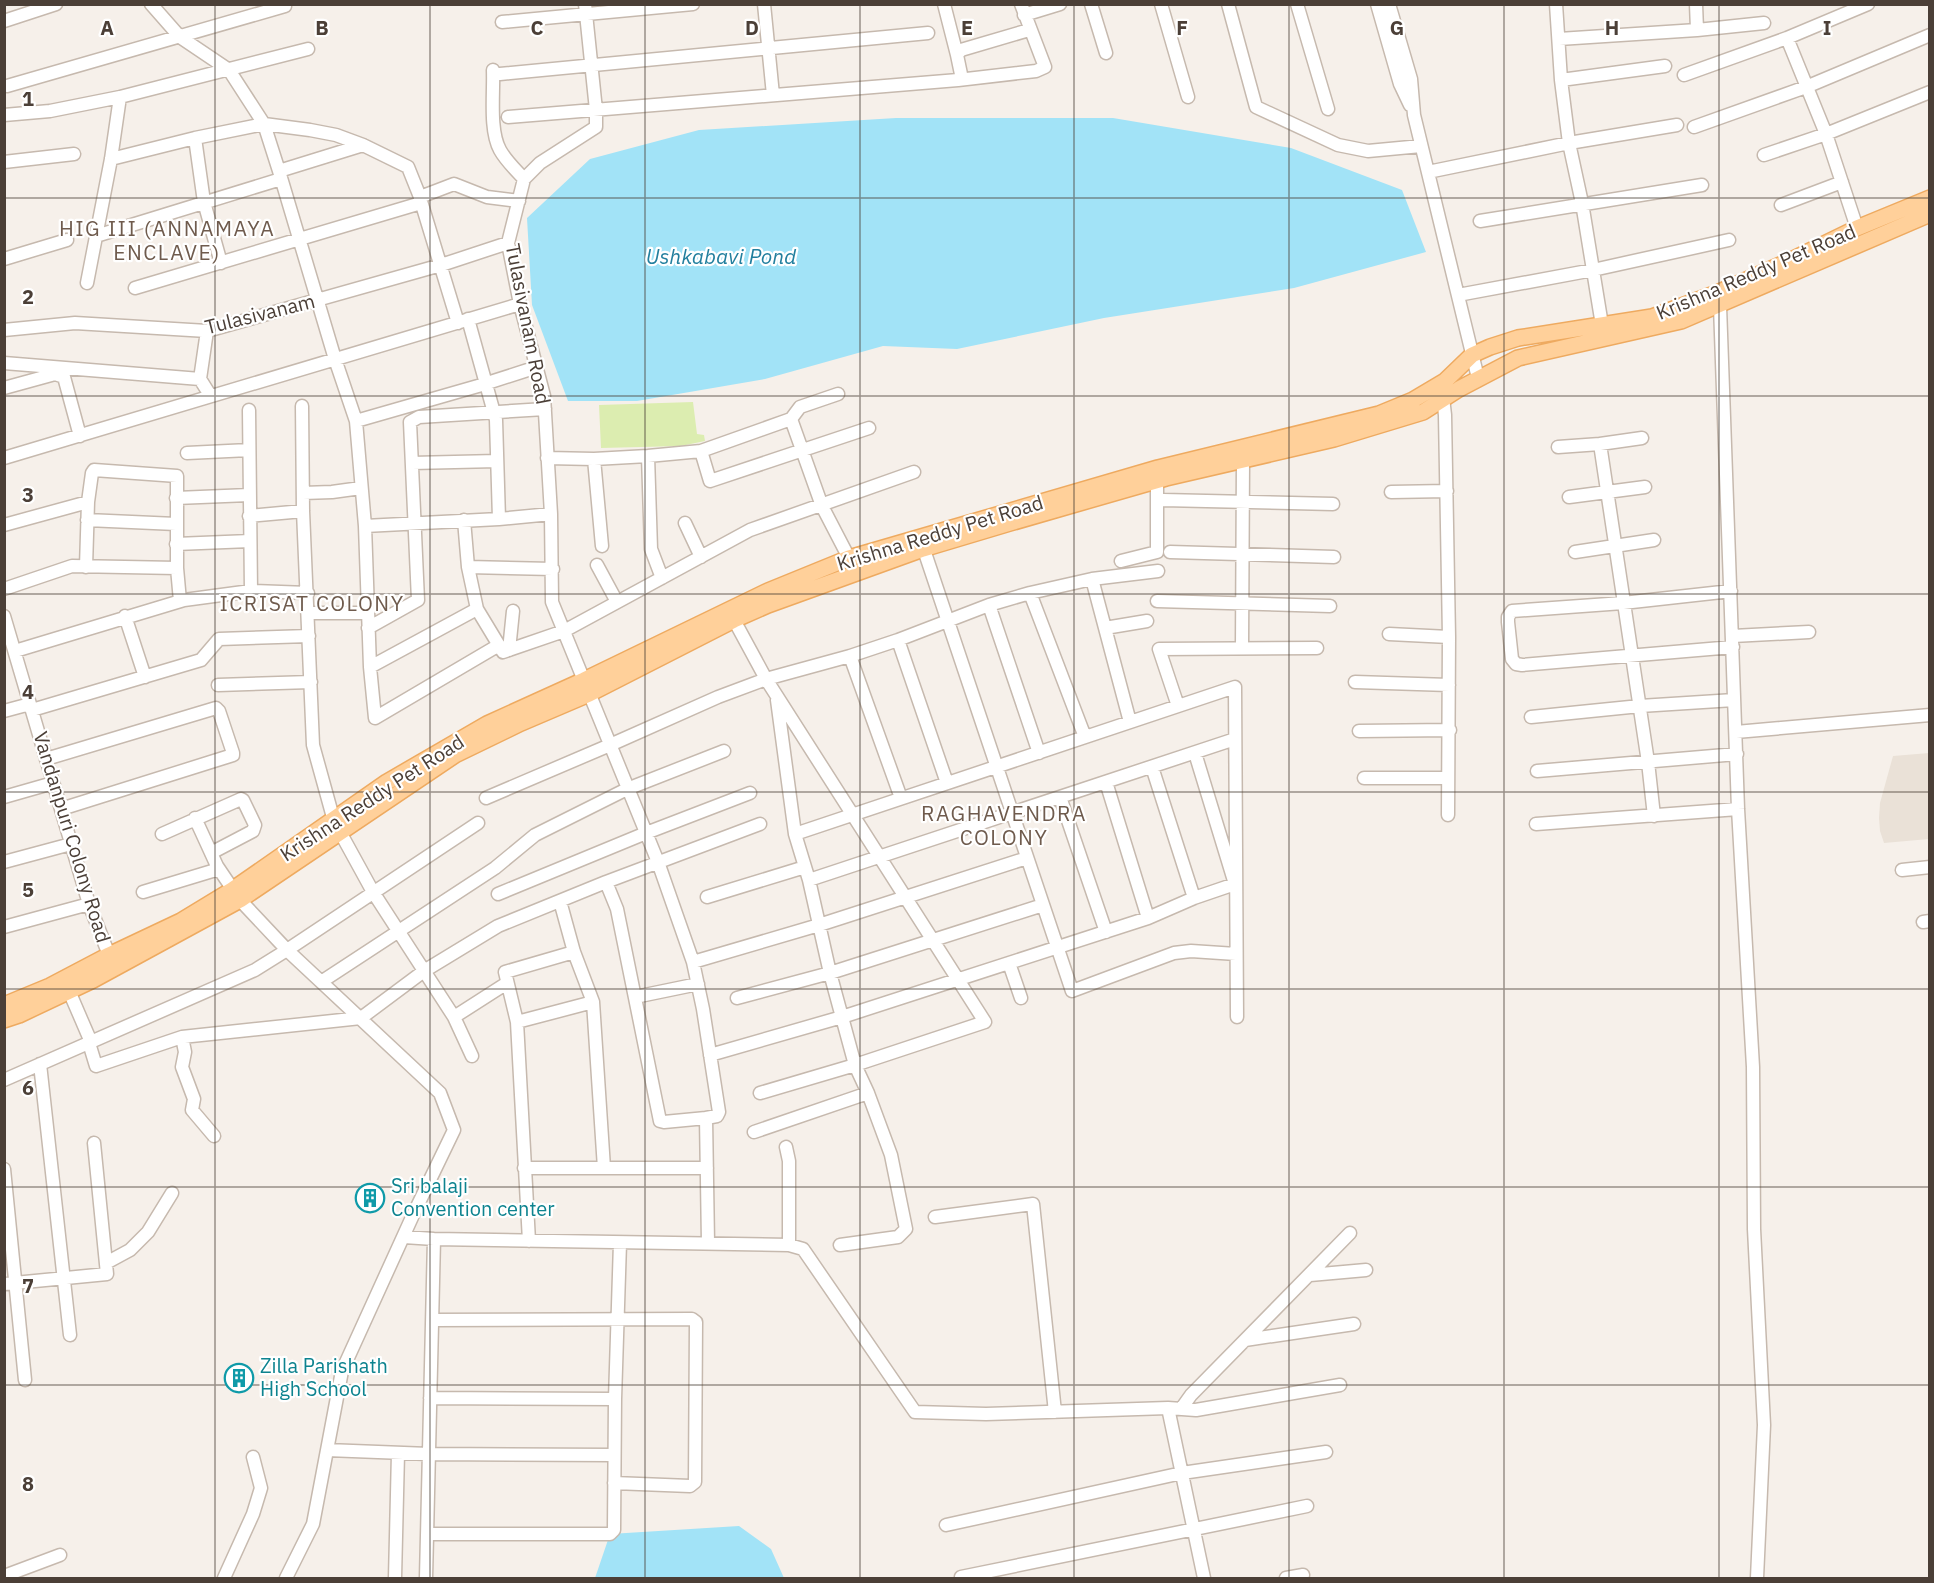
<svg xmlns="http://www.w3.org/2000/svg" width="1934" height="1583" font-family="'IBM Plex Sans',sans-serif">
  <rect width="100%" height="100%" fill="#f6f0ea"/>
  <path fill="#eae1d7" d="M1929,753v86l-45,4 -4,-12 -1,-13 1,-15 13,-47z"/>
  <path fill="#dcedb0" d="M693,402l4,32 7,1 1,6 -24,5 -80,2 -2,-43z"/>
  <path fill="#a2e3f7" d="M896,118h217l178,30 111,42 24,62 -132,36 -190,30 -147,31 -74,-3 -118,33 -128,22h-69l-36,-96 -5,-87 63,-59 109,-29z
    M739,1526l32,23 13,29h-189l15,-44z"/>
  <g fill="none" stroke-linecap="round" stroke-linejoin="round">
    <g stroke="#c6b9ae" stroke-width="15">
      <path id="minor" d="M151,4l29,33 49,33 35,54 15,47 56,188 21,62 9,105 5,141 5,51 124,-73
        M585,4l11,106v17l-56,36 -16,16 -16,64 12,61 24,92 7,118 1,88 106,260 35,100 10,47 16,103 -2,4 -11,2 2,125
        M764,4l9,91
        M944,4l13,51
        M1091,4l15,49
        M1161,4l27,93
        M1228,4l28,103 82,38 30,6 53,-5
        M1297,4l31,105
        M1377,4l23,80 10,21
        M1389,4l22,75 3,36 64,263
        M1556,4l5,76 8,63 13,60 20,122
        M1696,4l1,26
        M1024,15l36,-11
        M4,21l52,-17
        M502,22l191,-18
        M1787,38l39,96 31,94
        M1559,39l138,-9 67,-7
        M493,70c1,23 -4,60 7,80 6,11 16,20 24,29
        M500,74l428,-41
        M1684,75l103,-37 81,-34
        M962,79l-5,-24 4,-5 68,-20
        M1561,80l104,-14
        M7,86l278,-80
        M4,115l46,-4 70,-14 188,-48
        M508,117l450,-37 78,-9 9,-4 -24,-63
        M1694,127l112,-40 124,-52
        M195,138l9,64 17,61
        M1764,155l62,-21 104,-42
        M111,159l84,-21 69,-14 46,6 26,5 27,10 45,22 12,30 34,-13 33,13 32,4
        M4,162l70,-8
        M279,171l84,-26
        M1428,172l141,-29 108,-18
        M420,198l38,125
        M1781,205l61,-23
        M1480,221l222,-36
        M96,236l185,-57
        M4,259l63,-19
        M87,283l24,-124 9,-62
        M135,288l286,-85
        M1458,295l135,-25 136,-30
        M1720,306l18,503 15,258 1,162 10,196 -7,153
        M468,319l28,101 3,99
        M4,330l71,-7 132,8 234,-66 67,-22
        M207,331l-7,48 10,16
        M4,363l196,16
        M4,388l51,-14 9,3 16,59
        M1443,398l2,17 4,222 -1,178
        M302,406l1,105 10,234 21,76 39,71 81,125 18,39
        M249,410l2,181
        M791,419l31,87 27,52
        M356,421l122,-35 59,-19
        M1600,444l48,318 6,54
        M1558,447l42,-3 42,-6
        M701,451l9,30 159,-53
        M187,453l62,-3
        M648,456l3,93 11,29
        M4,458l516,-154
        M547,458l47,1 54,-3 53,-5 90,-32 9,-12 38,-13
        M594,459l8,87
        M412,463l85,-2
        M1391,492l56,-1
        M303,493l29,-1 29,-4
        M1569,497l76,-10
        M176,498l73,-3
        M1163,500l170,4
        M249,516l54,-5
        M87,520l89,4
        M464,520l4,47 9,42 26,43 61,-21 186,-101 164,-58
        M685,523l16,34
        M4,525l84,-23
        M365,526l134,-7 52,-5
        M921,541l151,450 102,-38 17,-2 45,3
        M176,544l74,-3
        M1170,552l164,5
        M1575,552l79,-12
        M1121,561l36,-9v-72
        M597,565l20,37
        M86,567l2,-65 4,-29 2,-3 83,6v92
        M468,567l85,2
        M1092,579l38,143
        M4,589l68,-23 105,2 3,33
        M1731,591l-108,12 -111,8 -4,6v5l4,37 4,5 6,1 211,-18
        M1030,593l55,144
        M1157,601l173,5
        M989,605l50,148
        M309,613h59
        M4,616l85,288 20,51
        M125,616l20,61
        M734,620l32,59 219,343 -130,43 -95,28
        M368,628l50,-28 -8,-178 9,-5 126,-8
        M1105,628l42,-7
        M1389,634l60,3
        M1733,636l76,-4
        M898,640l49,143
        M1242,648l1,-188
        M509,650l4,-39
        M15,651l169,-51 67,-9 57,2
        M850,656l51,142
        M370,667l107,-58
        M1355,682l94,3
        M218,685l93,-3
        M777,700l18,134 14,46 21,93 25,92 13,28 23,62 15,74 -8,8 -58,8
        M1178,706l-19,-57 158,-1
        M32,710l169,-50 18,-21 90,-3
        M4,711l26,-7
        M1531,717l109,-11 94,-6
        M1359,731l91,-1
        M1736,732l194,-17
        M46,759l170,-51 3,3 14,42v2l-172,54
        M1152,767l42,131
        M1537,771l200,-17
        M1364,778h84
        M1106,782l42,136
        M4,797l49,-14
        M1060,797l46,135
        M486,798l124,-53 108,-48 48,-18 84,-23 48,-16 91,-35 41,-12 62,-14 66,-8
        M195,818l22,48 23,34 47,50 153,143 14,37 -41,85 -71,156 -29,153 -27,54
        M1536,824l202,-15
        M162,834l79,-35 2,1 12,25 -2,6 -42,22
        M795,834l440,-147 2,330
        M4,862l67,-18
        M1902,870l28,-3
        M809,880l426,-141
        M606,882l11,27 43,212 4,1 42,-4
        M143,892l76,-23
        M498,894l148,-61 104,-40
        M707,897l98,-30
        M560,901l14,51 19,50 11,166
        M1923,922l7,-1
        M4,927l85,-23
        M693,962l126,-37 208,-67
        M1009,963l12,35
        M321,982l174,-114 40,-33 92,-46 97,-38
        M69,991l22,51
        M635,997l63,-13
        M737,998l93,-25 213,-68
        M454,1017l53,-34
        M517,1022l76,-20
        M182,1037l3,15 -3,15 12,32 -2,11 22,26
        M89,1043l7,23 86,-29 179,-19 63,-47 74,-45 108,-44 154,-58
        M710,1055l132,-38 306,-99 46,-20 41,-14 -40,-131
        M40,1064l30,271
        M4,1080l251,-110 32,-20 191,-127
        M754,1132l114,-39
        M786,1147l3,14v84
        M524,1168h183
        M4,1169l21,211
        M935,1217l98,-13 22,208
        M404,1237l30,2 355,6 14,4 112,163 71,2 182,-6 28,2 144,-25
        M529,1241l-12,-219 -12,-50 69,-20
        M106,1263l24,-13 18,-18 24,-39
        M1310,1275l56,-5
        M4,1284l103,-10 -13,-131
        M433,1320l259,-1 4,3 -1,160 -5,4 -76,-3
        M1245,1340l109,-16
        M430,1398l185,1
        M1168,1408l36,170
        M1181,1409l10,-14 159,-162
        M327,1450l102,4 185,1
        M946,1525l236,-52 144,-21
        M427,1534h183l4,-4 1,-131 5,-156
        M4,1576l56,-21
        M961,1577l346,-71
        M224,1578l29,-64 8,-26 -8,-31
        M395,1578l3,-125
        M426,1578l8,-339
        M1286,1578l17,-3"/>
    </g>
    <g stroke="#eeaa60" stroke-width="18">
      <path id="major" d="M4,1005l46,-19 59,-31 72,-34 51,-31 155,-108 100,-58 97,-44 184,-89 81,-33 309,-90 221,-54 34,-14 32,-19 27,-26 18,-8 28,-9 134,-21 65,-24 68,-30 72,-35 73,-30
        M4,1020l15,-5 74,-35 147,-80 215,-145 66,-32 68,-29 145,-74 34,-15 155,-56 87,-26 156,-45 168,-39 89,-27 36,-23 59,-31 163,-37 249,-107"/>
    </g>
    <use href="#minor" stroke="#fff" stroke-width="12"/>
    <use href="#major" stroke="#ffd09a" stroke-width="15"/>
  </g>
  <path fill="none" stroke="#4b3f37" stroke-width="1.5" stroke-opacity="0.55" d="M215,4v1574M430,4v1574M645,4v1574M860,4v1574M1074,4v1574M1289,4v1574M1504,4v1574M1719,4v1574M4,198h1926M4,396h1926M4,594h1926M4,792h1926M4,989h1926M4,1187h1926M4,1385h1926"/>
  <defs>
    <g id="building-ring" transform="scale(1.5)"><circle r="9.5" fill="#fff" stroke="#0f9aa8" stroke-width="1.5"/><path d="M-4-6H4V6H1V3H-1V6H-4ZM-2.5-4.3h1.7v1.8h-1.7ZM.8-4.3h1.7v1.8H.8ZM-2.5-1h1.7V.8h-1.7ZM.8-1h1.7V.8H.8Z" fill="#0f9aa8"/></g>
  </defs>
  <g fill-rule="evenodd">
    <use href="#building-ring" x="370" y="1198"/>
    <use href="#building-ring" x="239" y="1378"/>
  </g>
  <g text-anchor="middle" stroke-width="4.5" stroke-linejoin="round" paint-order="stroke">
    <g font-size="20" fill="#4b3f37" stroke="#fff">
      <text transform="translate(1756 272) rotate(-23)" y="7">Krishna Reddy Pet Road</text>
      <text transform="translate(260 314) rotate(-14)" y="7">Tulasivanam</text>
      <text transform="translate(528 324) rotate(79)" y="7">Tulasivanam Road</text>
      <text transform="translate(940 533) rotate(-17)" y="7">Krishna Reddy Pet Road</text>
      <text transform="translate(372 798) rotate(-33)" y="7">Krishna Reddy Pet Road</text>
      <text transform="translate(72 837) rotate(73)" y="7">Vandanpuri Colony Road</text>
    </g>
    <g font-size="20" fill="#0d838f" stroke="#fff" text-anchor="start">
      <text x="391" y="1193">Sri balaji<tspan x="391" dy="23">Convention center</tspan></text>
      <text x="260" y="1373">Zilla Parishath<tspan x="260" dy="23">High School</tspan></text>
    </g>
    <g font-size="21" letter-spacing="1.5" fill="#6f5b4d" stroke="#fff">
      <text x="167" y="236">HIG III (ANNAMAYA<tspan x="167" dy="24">ENCLAVE)</tspan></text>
      <text x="312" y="611">ICRISAT COLONY</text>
      <text x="1004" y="821">RAGHAVENDRA<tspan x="1004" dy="24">COLONY</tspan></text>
    </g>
    <g font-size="21" font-style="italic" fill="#227f9e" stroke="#fff">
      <text x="721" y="264">Ushkabavi Pond</text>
    </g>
  </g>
  <g font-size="20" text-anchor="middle" font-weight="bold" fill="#4b3f37" stroke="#fff" stroke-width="4.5" stroke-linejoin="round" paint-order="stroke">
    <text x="107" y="35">A</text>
    <text x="322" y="35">B</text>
    <text x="537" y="35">C</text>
    <text x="752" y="35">D</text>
    <text x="967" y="35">E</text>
    <text x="1182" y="35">F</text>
    <text x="1397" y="35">G</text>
    <text x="1612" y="35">H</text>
    <text x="1827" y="35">I</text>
    <text x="28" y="106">1</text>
    <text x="28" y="304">2</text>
    <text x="28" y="502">3</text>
    <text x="28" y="699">4</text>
    <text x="28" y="897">5</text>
    <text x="28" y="1095">6</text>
    <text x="28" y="1293">7</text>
    <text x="28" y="1491">8</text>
  </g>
  <rect width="1934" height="1583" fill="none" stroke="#4b3f37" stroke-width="12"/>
</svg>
